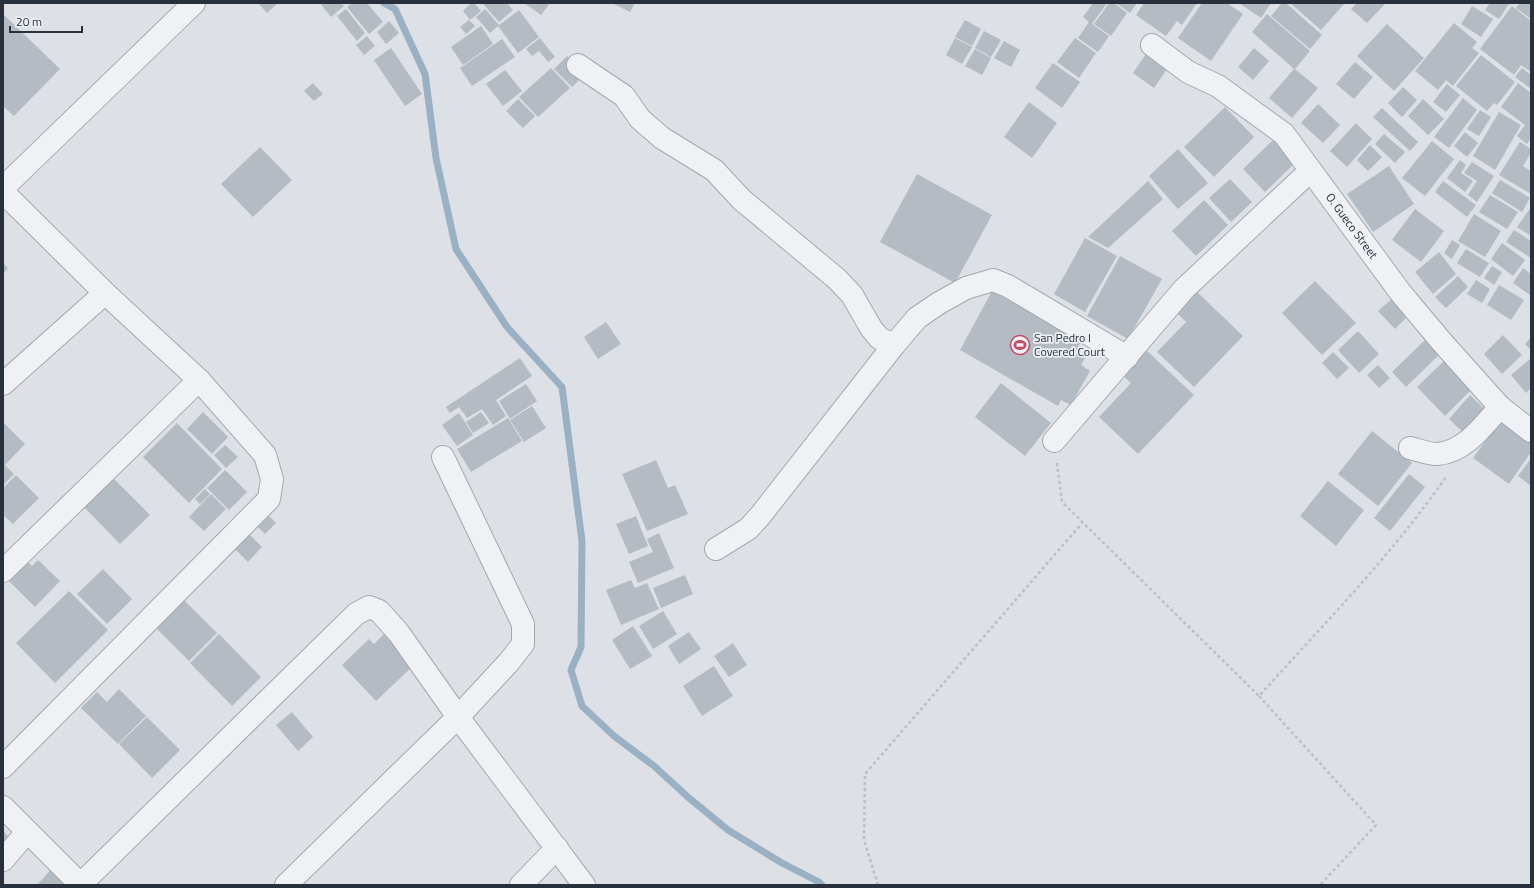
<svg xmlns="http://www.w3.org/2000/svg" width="1534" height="888" font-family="'Titillium Web',sans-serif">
  <rect width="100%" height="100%" fill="#dde1e6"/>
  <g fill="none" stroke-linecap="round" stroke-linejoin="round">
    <path stroke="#9ab1c3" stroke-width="7" d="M384,3l11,6 30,65 11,84 20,91 51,78 55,60 20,154 -1,106 -10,23 11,36 32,30 40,30 35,32 39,32 54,33 37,19 3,3"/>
  </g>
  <path fill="#b5bbc2" d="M258,3h20l-11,10z
    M320,3h21l3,3 -13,11z
    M352,3h15l16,19 -14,12 -22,-27z
    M471,3h3l7,8 -11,9 -7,-9z
    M485,3h22l6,7 -14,12 -16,-18z
    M524,3h26l-9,12z
    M612,3h23l-5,9z
    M1093,3h14l-15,21 17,12 -11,16 -20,-14 11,-16 -6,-5z
    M1109,3h5l13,10 -16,23 -17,-12z
    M1116,3h21l-7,10z
    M1144,3h53l-15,22 -5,-4 -11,15 -30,-21z
    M1202,3h25l16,11 -32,47 -33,-23z
    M1239,3h32l-10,15z
    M1282,3h4l36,32 -12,14 -39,-33z
    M1290,3h55l-24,27z
    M1357,3h29l-19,20 -16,-14z
    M1490,3h16l3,1 -10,15 -14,-9z
    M1520,3h11v16l-15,-11z
    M1472,6l21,13 -12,18 -20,-13z
    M1512,6l19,15v51l-10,-7 -7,10 -34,-26z
    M346,9l19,24 -8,8 -20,-25z
    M485,9l14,16 -9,8 -14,-16z
    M519,10l20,27 -21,16 -20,-27z
    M3,14l57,55 -46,47 -11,-10z
    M1267,14l43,37 -15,18 23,19 -26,30 -23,-20 25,-29 -42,-37z
    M469,20l6,6 -9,8 -6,-7z
    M965,20l16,9 -9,17 -17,-9z
    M389,21l10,12 -13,11 -9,-12z
    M1454,23l23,19 -5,6 7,5 -26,33 -7,-6 -8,10 -23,-19z
    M1387,24l37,34 -30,33 -37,-35z
    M481,26l12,18 -30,21 -12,-18z
    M984,31l17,9 -10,17 -16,-9z
    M367,36l8,10 -11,9 -8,-10z
    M540,38l15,19 -7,5 -9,-11 -7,5 -6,-7z
    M955,38l17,9 -10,17 -16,-9z
    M1075,38l21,15 -17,25 -22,-16z
    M502,39l13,18 -43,29 -12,-18z
    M1004,41l16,9 -9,17 -17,-9z
    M391,48l31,46 -17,12 -31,-46z
    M1254,48l15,13 -16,19 -15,-13z
    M975,49l16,9 -9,17 -17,-9z
    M1146,54l21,15 -13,19 -21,-15z
    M1481,55l34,27 -18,23 -3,-2 -7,8 -31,-25z
    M567,56l17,19 -12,12 -18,-18z
    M1355,62l18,15 -19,22 -18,-15z
    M1053,63l27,19 -18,26 -27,-20z
    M551,68l19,20 -32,29 -19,-20z
    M1522,68l9,7v14l-16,-12z
    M505,70l17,21 -19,15 -17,-22z
    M313,83l10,11 -9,7 -10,-10z
    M1518,83l13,10v45l-4,6 -10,-8 8,-11 -24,-18z
    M1447,84l13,11 -14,17 -13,-10z
    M1403,87l14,13 -15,17 -14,-14z
    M1463,98l14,12 -28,38 -15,-11z
    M518,99l17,17 -12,12 -17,-17z
    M1423,99l21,20 -16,16 -20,-19z
    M1029,102l28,21 -25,35 -28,-21z
    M1318,104l22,21 -17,18 -22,-20z
    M1225,107l29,30 -40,40 -30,-30z
    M1382,108l36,34 -8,9 -37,-34z
    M1480,110l11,7 -12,19 -12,-7z
    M1499,112l22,13 -26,45 -22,-14z
    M1356,123l16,16 -25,28 -17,-16z
    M1465,132l13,11 -11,14 -13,-11z
    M1384,134l21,18 -10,11 -20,-19z
    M1273,140l22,23 -30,29 -22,-23z
    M1432,141l22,18 -29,37 -23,-18z
    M1520,142l11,7v4l-8,13 8,5v23l-32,-19z
    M1370,145l12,12 -14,14 -11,-11z
    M260,147l32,33 -39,37 -32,-33z
    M1178,149l30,34 -30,26 -29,-33z
    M1460,160l6,5 -5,8 12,8 -8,11 -18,-14z
    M1472,162l22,14 -17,26 -9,-7 9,-14 -13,-8z
    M1389,166l25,38 -41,28 -26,-38z
    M917,174l75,41 -37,68 -75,-41z
    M1230,179l22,23 -21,20 -22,-24z
    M1500,180l30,18 -8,14 -30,-19z
    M1148,181l15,18 -55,49 -20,-11z
    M1443,181l33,24 -9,12 -32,-25z
    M1490,195l28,17 -11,17 -28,-17z
    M1204,200l24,25 -32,31 -24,-25z
    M1531,207v29l-14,-9z
    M1415,209l29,22 -23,31 -29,-22z
    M1474,214l27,17 -16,26 -27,-16z
    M1514,230l17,11v17l-25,-16z
    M1085,238l32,18 -32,56 -31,-18z
    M1452,240l8,5 -8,14 -8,-6z
    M1502,243l23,17 -12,16 -22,-17z
    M1466,249l23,14 -9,14 -23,-14z
    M1439,252l17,22 -23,20 -18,-22z
    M1120,256l42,23 -34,60 -41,-23z
    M3,263l5,5 -5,6z
    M1492,266l10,6 -8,13 -10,-7z
    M1523,268l8,6 -1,21 -17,-12z
    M1458,276l10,11 -22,21 -11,-11z
    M1476,280l14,9 -8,14 -15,-9z
    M1315,281l41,42 -34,32 -40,-42z
    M1499,285l25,15 -13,20 -24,-15z
    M1194,289l49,47 -49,51 -37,-35 29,-30 -12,-12z
    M992,291l89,50 -6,12 10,5 -4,7 9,6 -19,34 -10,-5 -3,6 -98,-56z
    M1394,297l16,17 -15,15 -17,-18z
    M606,322l15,22 -23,15 -14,-22z
    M1358,331l21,23 -20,19 -21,-23z
    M1503,335l19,20 -20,19 -18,-20z
    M1531,337v13l-6,-6z
    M1427,338l14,15 -35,34 -14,-15z
    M1145,349l49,46 -56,59 -39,-37 32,-34 -10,-9z
    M1333,352l16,16 -12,11 -15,-16z
    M520,358l12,18 -36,24 10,16 -13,9 -11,-16 -15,9 -8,-11 -9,6 -4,-6z
    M1531,358v30l-5,5 -15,-18z
    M1446,359l27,29 -28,28 -28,-29z
    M1378,365l12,13 -11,10 -12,-13z
    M1001,383l50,40 -26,33 -50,-39z
    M526,384l11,17 -27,18 -11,-18z
    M1470,395l19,18 -21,24 -19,-18z
    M532,406l14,22 -22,14 -14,-22z
    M203,412l25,25 -16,17 -25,-25z
    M481,412l8,11 -16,10 -7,-11z
    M459,413l14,22 -16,11 -15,-21z
    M1503,417l28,20v15l-22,32 -36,-26z
    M508,418l14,23 -51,31 -14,-23z
    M3,422l22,22 -20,21 9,9 -11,11z
    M177,423l45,46 -33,34 -46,-46z
    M1372,431l40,32 -34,43 -40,-32z
    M225,445l13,12 -12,11 -12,-13z
    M1531,458v28l-13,-10z
    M656,460l12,28 7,-3 13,29 -41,17 -25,-57z
    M225,470l22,22 -18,18 -22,-22z
    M108,473l42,42 -30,29 -41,-42z
    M1409,474l16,13 -35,44 -16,-13z
    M16,475l23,23 -26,26 -10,-9v-27z
    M1328,481l36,29 -28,36 -36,-30z
    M205,489l5,5 -10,10 -5,-5z
    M211,494l15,15 -22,22 -15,-14z
    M269,516l7,7 -11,11 -7,-7z
    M636,516l12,30 -19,8 -13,-30z
    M659,533l15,35 -36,15 -9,-21 24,-10 -6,-13z
    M250,535l12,12 -14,15 -13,-13z
    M25,559l7,7 6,-6 22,21 -25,26 -29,-29z
    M103,569l29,30 -25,25 -30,-30z
    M685,575l8,19 -32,14 -8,-20z
    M631,580l4,8 12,-5 12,26 -38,16 -15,-35z
    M69,591l39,39 -53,53 -39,-40z
    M178,594l39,39 -28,28 -39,-39z
    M663,611l14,23 -24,15 -14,-23z
    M633,626l19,30 -22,13 -18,-29z
    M689,632l12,17 -22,15 -11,-18z
    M219,634l42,43 -29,29 -42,-43z
    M384,634l29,32 -37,35 -34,-36 27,-26 5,5z
    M733,643l14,22 -18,12 -15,-21z
    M714,666l19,30 -31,20 -19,-30z
    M119,689l27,27 -28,28 -37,-36 16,-16 10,10z
    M292,712l21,25 -15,14 -22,-26z
    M147,717l33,33 -28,28 -33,-34z
    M3,831l12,12 -12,12z
    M55,865l21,20h-39z"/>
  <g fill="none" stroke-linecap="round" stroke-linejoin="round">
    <g stroke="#a3a8af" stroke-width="24">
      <g id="minor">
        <path id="s1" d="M1152,45l36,27 30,14 66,48 116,158 41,49 59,66 31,24"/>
        <path d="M578,65l46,31 16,23 22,19 52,32 28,30 95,79 15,16 19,33 8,10 15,7"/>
        <path d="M3,188l191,-185"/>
        <path d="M3,192l102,101 94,87 66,75 7,24 -3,20 -266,268"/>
        <path d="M3,384l102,-91"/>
        <path d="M1054,441l130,-152 126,-118"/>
        <path d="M1410,448c8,2 19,6 27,6 28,-2 46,-28 63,-47"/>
        <path d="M716,549l32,-20 12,-13 134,-171 23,-27 22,-15 27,-15 27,-8 15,6 119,71"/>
        <path d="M3,571l196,-191"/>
        <path d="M3,807l78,78"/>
        <path d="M3,860l24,-28"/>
        <path d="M80,885l276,-271 13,-7 10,4 19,21 60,85 126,168"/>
        <path d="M286,885l172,-168 51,-55 14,-18v-20l-80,-167"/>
        <path d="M521,885l36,-37"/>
      </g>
    </g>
    <path stroke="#bbbfc4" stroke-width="2.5" stroke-dasharray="3 3" stroke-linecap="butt" d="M1057,463l5,39 197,194c64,-71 132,-140 187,-219
      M1259,696l117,129 -56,60
      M878,885l-14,-45 1,-66 218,-252"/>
    <use href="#minor" stroke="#eff1f4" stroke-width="22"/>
  </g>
  <defs>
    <g id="stadium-ring" transform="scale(1)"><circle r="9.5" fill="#ecf0f3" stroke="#c34a65" stroke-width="1.5"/><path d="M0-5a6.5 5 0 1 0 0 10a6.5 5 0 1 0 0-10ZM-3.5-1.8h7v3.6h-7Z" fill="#c34a65"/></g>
  </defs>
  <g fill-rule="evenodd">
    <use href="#stadium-ring" x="1020" y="345"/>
  </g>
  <g text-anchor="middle" stroke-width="3.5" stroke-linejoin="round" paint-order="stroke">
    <g font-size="12" fill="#28303b" stroke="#ecf0f3">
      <text dy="4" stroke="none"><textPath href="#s1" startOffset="274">O. Gueco Street</textPath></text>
    </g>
    <g font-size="12" fill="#28303b" stroke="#ecf0f3" text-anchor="start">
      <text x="1034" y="342">San Pedro I<tspan x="1034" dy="14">Covered Court</tspan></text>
    </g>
  </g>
  <rect width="1534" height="888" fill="none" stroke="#28303b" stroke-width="8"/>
  <path d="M10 26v6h72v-6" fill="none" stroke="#28303b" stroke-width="2"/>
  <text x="16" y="26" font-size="12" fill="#28303b" stroke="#ecf0f3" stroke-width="3" paint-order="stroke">20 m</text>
</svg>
